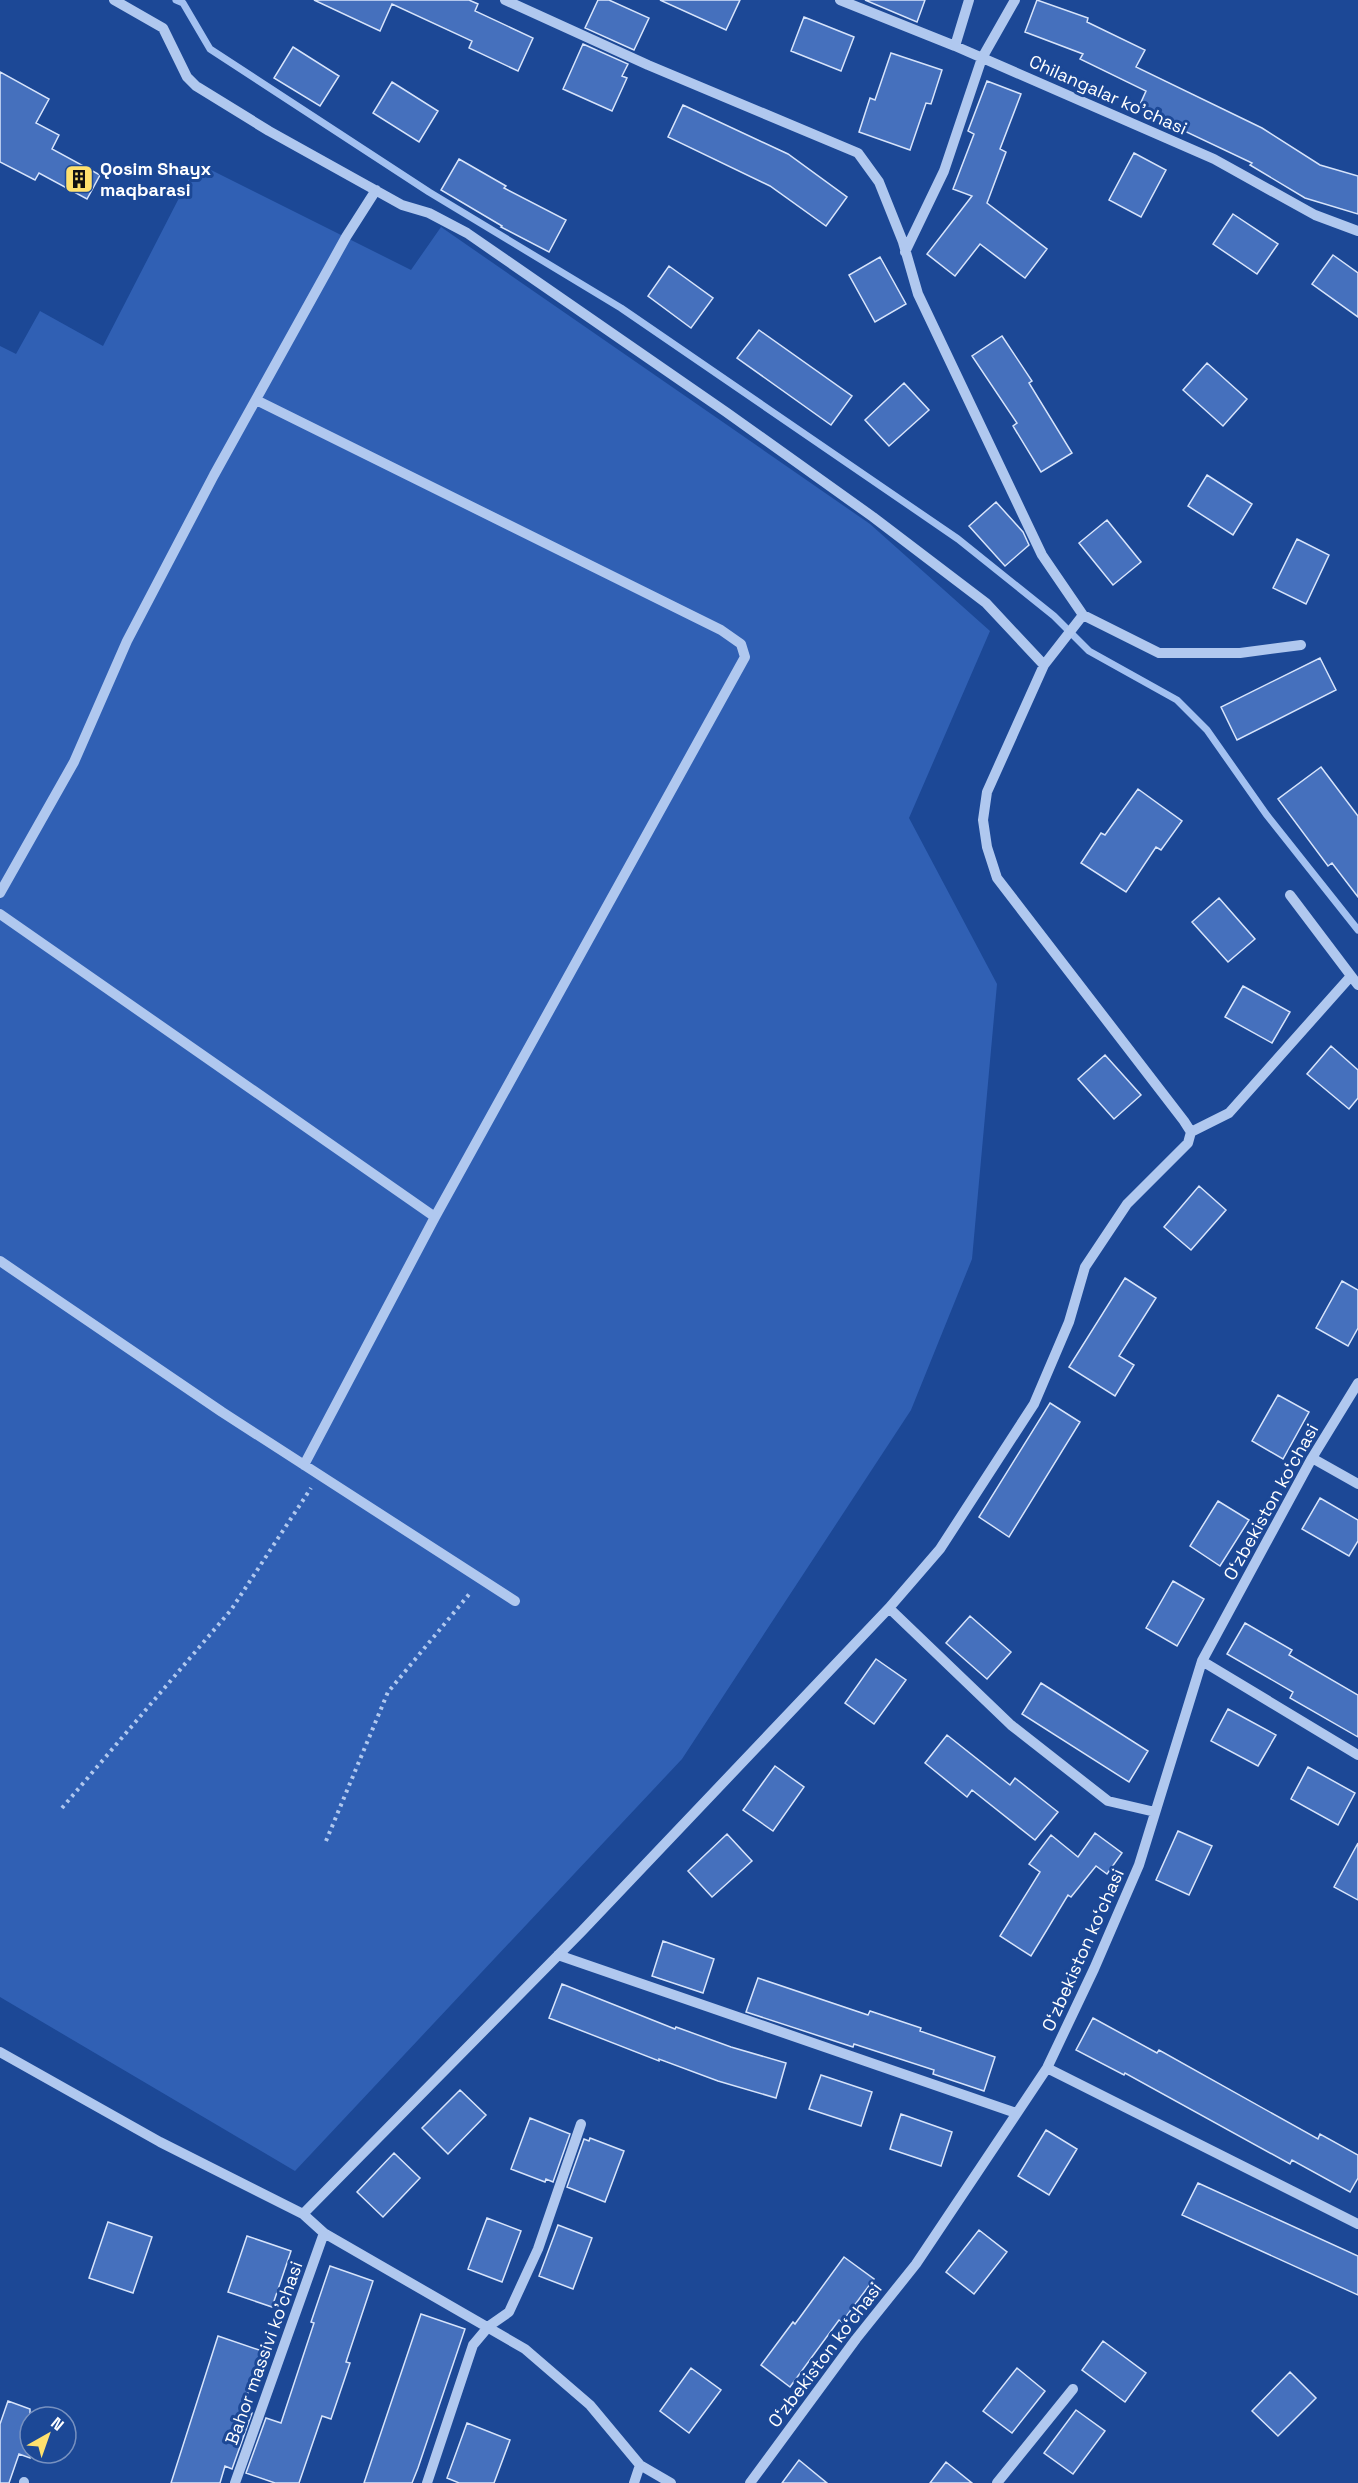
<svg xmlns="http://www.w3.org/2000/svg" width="1358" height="2483" font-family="'Space Grotesk',sans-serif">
  <rect width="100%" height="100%" fill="#1c4896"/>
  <path fill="#3060b4" d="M197,163l214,107 30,-43 429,297 120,107 -81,187 88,166 -25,275 -61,151 -229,349 -387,412 -295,-174v-1651l16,8 24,-43 63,35z"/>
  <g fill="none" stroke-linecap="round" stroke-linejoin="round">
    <path stroke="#a3c1f1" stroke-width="7" d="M176,0l7,3 27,46 219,143 192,116 337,231 96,77 35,35 88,49 30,30 59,84 92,116"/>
  </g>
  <path fill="#4570bd" stroke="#d7e4fb" stroke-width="1.5" d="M314,0h155l9,4 -3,7 58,27 -15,33 -49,-23 3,-7 -80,-37 -12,27z
    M598,0h11l40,18 -15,32 -49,-22z
    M660,0h80l-14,30z
    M865,0h60l-8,22z
    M1037,0l51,18 -1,4 58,28 -9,17 126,61 58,37 38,11v38l-53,-16 -55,-33 2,-2 -114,-54 8,-18 -66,-32 3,-5 -58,-22z
    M804,17l50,20 -13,34 -50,-20z
    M583,44l45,20 -6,12 5,2 -15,33 -49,-22z
    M293,47l46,29 -19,30 -46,-28z
    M891,53l51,17 -11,34 -5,-1 -16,47 -51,-18 11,-34 5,2z
    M0,72l49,27 -13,24 23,12 -7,14 48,26 -13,24 -48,-26 -4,7 -35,-18z
    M987,81l34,13 -21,55 6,3 -19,51 60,46 -22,29 -45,-34 -25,32 -28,-22 45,-58 -19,-7 21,-55 -6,-3z
    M392,82l46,29 -19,31 -46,-29z
    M683,105l105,49 59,43 -21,29 -56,-40 -102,-49z
    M1134,153l32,17 -25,47 -32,-17z
    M459,159l47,27 -2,2 62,32 -17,32 -48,-25 1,-1 -61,-36z
    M1233,214l45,30 -21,30 -44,-30z
    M1333,255l25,18v44l-46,-33z
    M880,257l26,47 -31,18 -26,-47z
    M669,266l44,32 -22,30 -43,-32z
    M759,330l93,66 -21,29 -94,-67z
    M1002,336l30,45 -3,2 43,70 -31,19 -28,-46 4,-3 -45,-67z
    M1207,363l40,36 -24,27 -40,-36z
    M904,383l25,27 -40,36 -24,-26z
    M1207,475l45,29 -19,31 -45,-29z
    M996,502l27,30 6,13 -24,21 -36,-40z
    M1107,520l34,42 -28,23 -34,-42z
    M1297,539l32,16 -23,49 -33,-16z
    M1320,658l16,32 -99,50 -16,-33z
    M1321,767l37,49v81l-26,-34 -4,3 -50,-67z
    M1138,789l44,32 -21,29 -5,-3 -30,45 -45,-29 20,-30 4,2z
    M1219,898l36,41 -27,23 -36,-40z
    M1243,986l47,26 -18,31 -47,-26z
    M1331,1046l27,24v28l-9,11 -42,-35z
    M1105,1055l36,40 -27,24 -36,-40z
    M1199,1186l27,24 -35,40 -27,-23z
    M1125,1278l31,20 -37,58 15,9 -19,31 -46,-29z
    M1342,1281l16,9v38l-10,18 -32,-18z
    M1278,1395l31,17 -26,47 -31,-18z
    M1050,1403l30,19 -71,115 -30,-20z
    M1320,1498l38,22v21l-9,15 -47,-27z
    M1218,1501l31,19 -29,46 -30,-20z
    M1173,1581l31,18 -27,47 -31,-18z
    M970,1616l41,36 -24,27 -41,-36z
    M1245,1623l47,27 -3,5 69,40v42l-68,-39 3,-6 -66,-38z
    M876,1659l30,21 -32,44 -29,-21z
    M1041,1683l107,68 -19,31 -107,-68z
    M1228,1709l48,26 -18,31 -47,-25z
    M947,1735l63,50 5,-7 43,34 -23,28 -63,-50 -5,7 -42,-34z
    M775,1766l29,21 -31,44 -30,-21z
    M1308,1767l47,26 -17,32 -47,-26z
    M1178,1831l34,15 -23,49 -33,-15z
    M1095,1833l27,20 -15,21 -11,-8 -25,31 -3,-2 -37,61 -31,-20 40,-64 -11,-8 22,-29 27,22z
    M727,1834l25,27 -40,36 -24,-26z
    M1358,1843v57l-24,-13z
    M663,1941l51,18 -11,34 -51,-17z
    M758,1978l110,37 2,-4 51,17 -1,3 75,26 -11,34 -51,-17 1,-4 -80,-26 -1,3 -107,-35z
    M562,1984l113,45 1,-2 55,20 55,16 -10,35 -58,-17 -59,-22v2l-110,-43z
    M1093,2018l64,35 2,-3 159,89 2,-5 38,21v23l-8,14 -58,-32 -2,4 -165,-91 -1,2 -48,-25z
    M821,2075l51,17 -11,34 -52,-17z
    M460,2090l26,25 -38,39 -26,-26z
    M901,2114l51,18 -11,34 -51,-17z
    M530,2118l40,16 -17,48 -7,-3 -1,3 -34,-13z
    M1046,2130l31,19 -28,46 -31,-19z
    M590,2138l34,13 -19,51 -38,-15 17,-48 5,2z
    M394,2153l26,25 -37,39 -26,-25z
    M1198,2183l160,73v39l-176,-80z
    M487,2218l34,13 -19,51 -34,-13z
    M108,2222l44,15 -19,56 -44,-15z
    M558,2225l34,13 -19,51 -34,-13z
    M979,2230l28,22 -33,42 -28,-22z
    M247,2236l44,15 -19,56 -44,-15z
    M844,2257l30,22 -32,43 -3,-2 -49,67 -29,-22 32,-43 2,2z
    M330,2266l43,15 -27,81 4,1 -19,56 -9,-3 -23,67h-24l-29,-10 20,-55 15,5 33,-100 -3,-1z
    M421,2314l44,15 -47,139 -6,15h-48z
    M218,2336l44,15 -19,57 1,3 8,2 -20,56 -7,-3 -5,17h-49z
    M1103,2341l43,32 -21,29 -43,-32z
    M691,2368l30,22 -32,43 -29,-22z
    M1017,2368l28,23 -33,42 -29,-22z
    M1290,2372l26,26 -38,38 -26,-25z
    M8,2401l22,8v49l-11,-4 -10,29h-9v-59z
    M1076,2410l29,21 -32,43 -29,-21z
    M467,2423l43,17 -16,43h-35l-12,-5z
    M799,2460l28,23h-45z
    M946,2462l26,21h-42z"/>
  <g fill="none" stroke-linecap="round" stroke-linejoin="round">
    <path stroke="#b0c8ef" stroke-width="4" stroke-dasharray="3 4.5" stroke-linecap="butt" d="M62,1808l169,-198 80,-122
      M326,1841l62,-149 83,-100"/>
    <path stroke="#b0c8ef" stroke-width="10" d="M114,0l49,28 24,49 9,9 73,45 133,74 27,8 38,20 259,179 147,105 113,86 58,62 -57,127 -4,28 4,27 10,31 187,243 7,11 -3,11 -61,61 -42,63 -16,55 -35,82 -94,145 -51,59 -307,323 -279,283
      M505,0l143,65 210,88 21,29 24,60 15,52 124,261 41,60 76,38h81l61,-8
      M840,0l115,46 259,113 101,56 43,16
      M955,46l14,-46
      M905,252l39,-81 38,-113 33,-58
      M256,400l465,230 20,14 4,13 -310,560 -131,248
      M1044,665l39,-50
      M0,893l74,-131 53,-121 87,-166 132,-238 30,-47
      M1290,895l68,90
      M0,914l435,303
      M1191,1132l38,-19 122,-137
      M0,1261l222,151 293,189
      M1312,1458l46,26
      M889,1608l122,117 97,76 47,11
      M1202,1661l156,94
      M558,1955l458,158
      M0,2052l160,90 143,72 21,19 201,116 65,56 50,60 31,18
      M1047,2068l311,156
      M24,2483v-1
      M235,2483l89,-250
      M427,2483l46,-138 16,-19 20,-14 29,-63 43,-125
      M634,2483l6,-18
      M750,2483l106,-144 60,-75 131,-196 47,-99 45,-104 63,-204 110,-203 46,-75
      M997,2483l76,-94"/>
  </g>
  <defs>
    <g id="building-square" transform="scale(1.5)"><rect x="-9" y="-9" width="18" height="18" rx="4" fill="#ffe16e" stroke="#1c4896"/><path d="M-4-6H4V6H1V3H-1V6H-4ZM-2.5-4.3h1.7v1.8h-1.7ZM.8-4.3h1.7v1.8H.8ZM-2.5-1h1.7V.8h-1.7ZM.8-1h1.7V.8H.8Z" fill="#111"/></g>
  </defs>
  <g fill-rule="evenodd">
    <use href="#building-square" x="79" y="179"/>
  </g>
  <g text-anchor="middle" stroke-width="6" stroke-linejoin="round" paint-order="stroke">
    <g font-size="18" fill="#fff" stroke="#1c4896">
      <text transform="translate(1108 95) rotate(24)" y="6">Chilangalar ko'chasi</text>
      <text transform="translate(1271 1502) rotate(-61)" y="6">O‘zbekiston ko‘chasi</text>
      <text transform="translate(1083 1950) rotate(-66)" y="6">O‘zbekiston ko‘chasi</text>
      <text transform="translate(264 2353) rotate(-70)" y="6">Bahor massivi ko'chasi</text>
      <text transform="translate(825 2355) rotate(-53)" y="6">O‘zbekiston ko‘chasi</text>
    </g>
    <g font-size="18" font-weight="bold" fill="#fff" stroke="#1c4896" text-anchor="start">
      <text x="100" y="175">Qosim Shayx<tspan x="100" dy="21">maqbarasi</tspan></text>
    </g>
  </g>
  <g transform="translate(48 2435) rotate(40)"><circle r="28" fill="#1c4896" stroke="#7791c0" stroke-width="1.5"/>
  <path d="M0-4.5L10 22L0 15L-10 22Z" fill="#ffe16e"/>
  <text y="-9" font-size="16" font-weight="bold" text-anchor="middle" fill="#ffffff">N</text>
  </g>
</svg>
